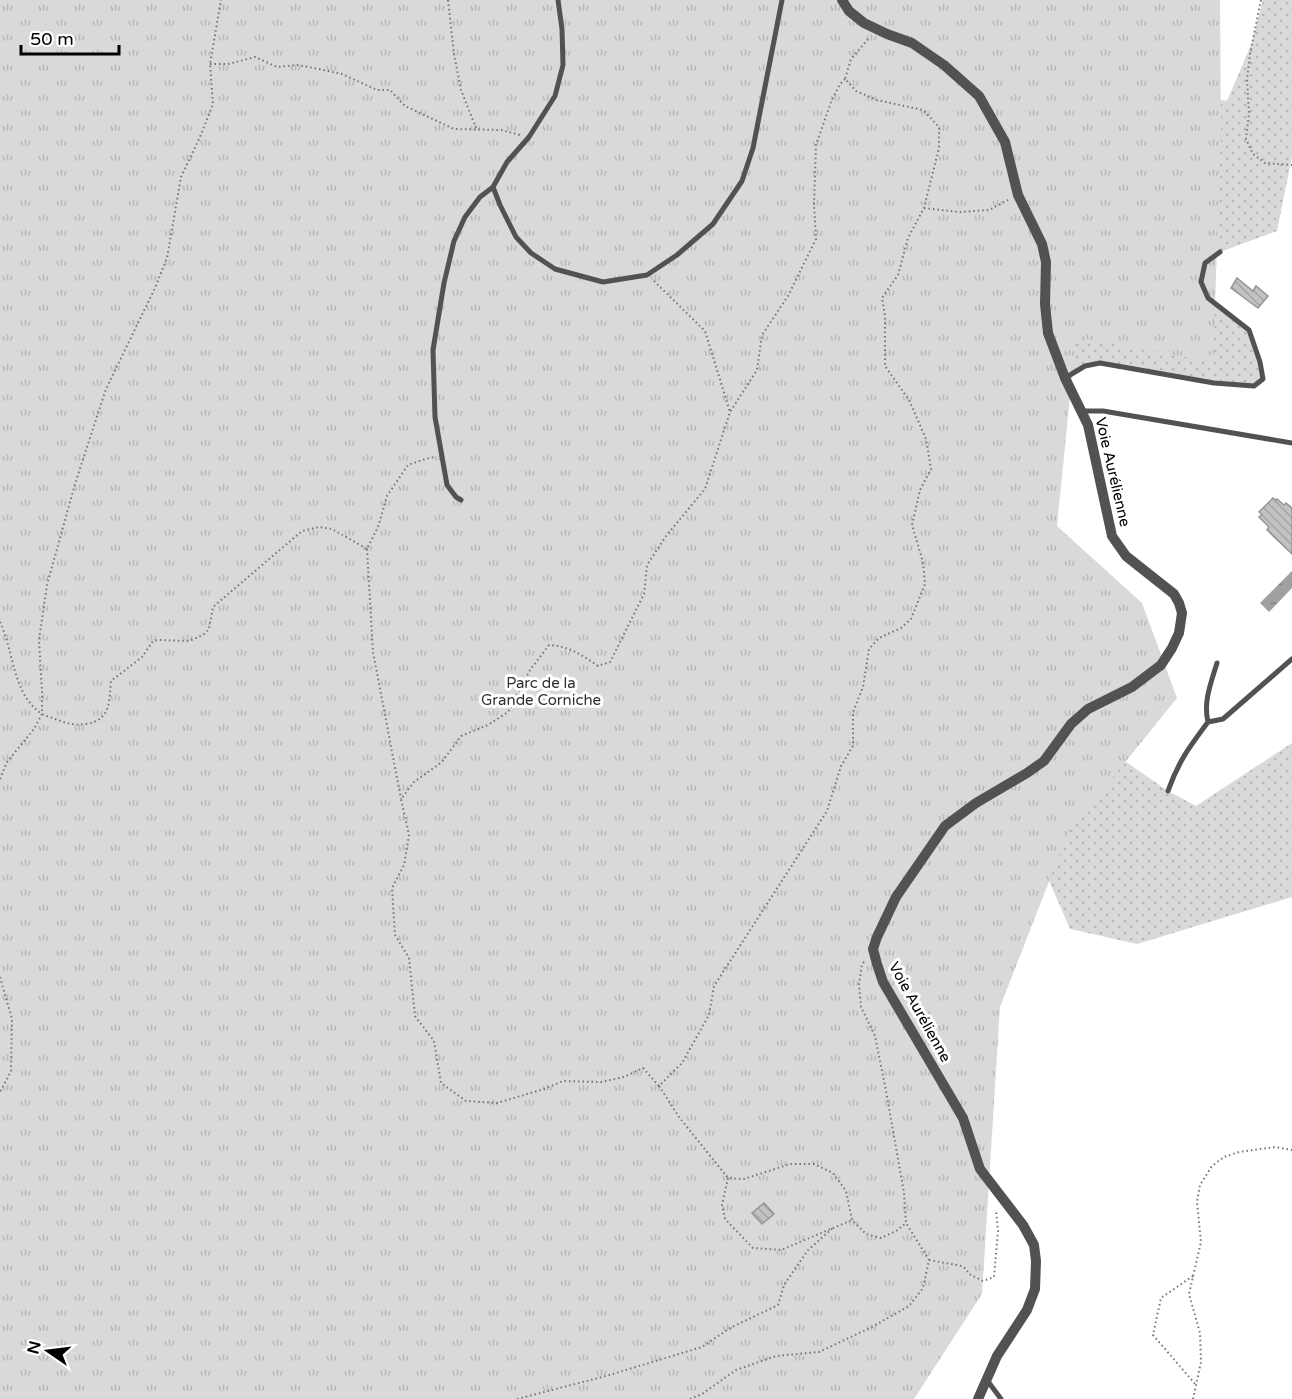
<svg xmlns="http://www.w3.org/2000/svg" width="1292" height="1399" font-family="'Varela Round',sans-serif">
  <defs>
    <pattern id="grass-dots" width="8" height="8" patternUnits="userSpaceOnUse" patternTransform="scale(1.5)"><rect width="8" height="8" fill="#d9d9d9"/><path d="M2 2h.1M6 6h.1" fill="none" stroke="#b8b8b8" stroke-width="1.8" stroke-linecap="round"/></pattern>
    <pattern id="park-tufts" width="24" height="20" patternUnits="userSpaceOnUse" patternTransform="scale(1.5)"><rect width="24" height="20" fill="#d9d9d9"/><path d="M3 7l-1-3M5 7V3M7 7l1-3M15 17l-1-3M17 17v-4M19 17l1-3" fill="none" stroke="#b8b8b8"/></pattern>
    <pattern id="water-ripples" width="26" height="14" patternUnits="userSpaceOnUse" patternTransform="scale(1.5)"><rect width="26" height="14" fill="#a0a0a0"/><path d="M2 4q2-2 4 0t4 0M15 11q2-2 4 0t4 0" fill="none" stroke="#888"/></pattern>
    <pattern id="building-back-hatch" width="6" height="6" patternUnits="userSpaceOnUse" patternTransform="scale(1.5)"><rect width="6" height="6" fill="#c2c2c2"/><path d="M-1 5l2 2M0 0l6 6M5-1l2 2" fill="none" stroke="#a5a5a5"/></pattern>
  </defs>
  <rect width="100%" height="100%" fill="#fff"/>
  <path fill="url(#grass-dots)" d="M1263,0h29v157l-15,74 -57,21 -15,11 3,35 41,32 14,49 -9,7 -40,-3 -114,-20 -15,3 -20,12 -109,-241 197,-50 74,14 24,-56z
    M1071,724l97,67 28,15 96,-63v154l-155,47 -67,-15 -26,-60z"/>
  <path fill="url(#park-tufts)" d="M0,0h1220l1,132 -8,230 -137,-25 -19,189 85,77 35,95 -109,135 -68,174 -18,287 -68,105h-914z"/>
  <path fill="url(#water-ripples)" d="M1292,571v17l-23,24 -9,-9z"/>
  <path fill="url(#building-back-hatch)" stroke="#969696" stroke-width="1.5" d="M1237,278l16,13 3,-5 12,10 -10,12 -27,-20z
    M1273,498l3,2 1,-1 7,6 2,-2 6,5v46l-25,-24 2,-3 -10,-10 3,-3 -3,-2z
    M764,1203l10,11 -12,10 -10,-11z"/>
  <g fill="none" stroke-linecap="round" stroke-linejoin="round">
    <path stroke="#747474" stroke-width="2" stroke-dasharray="1.5 3" stroke-linecap="butt" d="M448,0l6,54 7,36 15,38
      M1261,0l-11,54 -3,25 2,35 -3,25 7,15 12,9 27,2
      M210,64h18l27,-7 22,10 20,-2 22,4 23,5 35,16h13l15,16 49,23 47,1 19,5
      M845,79l-5,5 -9,18 -15,43 -2,59 2,35 -28,57 -26,39 -5,35 -27,42 -25,77 -39,47 -19,29 -3,29 -34,68 -12,4c-16,-11 -29,-20 -49,-21l-19,25 -22,42 -20,13 -27,11 -19,26 -28,20 -13,17 8,36 -5,30 -12,23 3,47 14,23 6,58 19,25 7,42 25,18 31,2 47,-14 19,-8 38,1 23,-5 19,-9 16,18 23,-23 27,-48 5,-29 113,-175 14,-45 12,-20v-34l10,-25 6,-38 10,-11 22,-10 10,-9 14,-35 -2,-22 -11,-37 8,-35 11,-21 -5,-30 -17,-39 -24,-34v-50l-3,-18 16,-23 10,-37 16,-30 15,-60v-21l-16,-17 -46,-10 -21,-9 -11,-12 6,-20 18,-21
      M924,208l36,4 29,-2 19,-10
      M654,281l51,50 25,81
      M367,549l6,103 28,147
      M0,622c14,29 12,72 42,92 3,2 9,3 13,5 11,4 20,7 31,5 25,-4 23,-22 25,-43l31,-24 11,-16 6,-1 30,1 14,-6 6,-6 4,-22 89,-76 17,-4 13,2 35,20 11,-22 9,-31 21,-31 17,-6 9,-2
      M0,779l7,-17 27,-33 8,-15v-22l-3,-52 8,-55 28,-101 31,-95 49,-101 12,-30 14,-81 19,-40 13,-33 -3,-40 11,-64
      M0,977l12,42 -1,52 -11,21
      M659,1086l20,31 49,61 16,1 46,-15h24l19,9 13,18 6,29 14,14 15,4 15,-7 10,-8
      M728,1178l-6,27 3,14 28,29 28,2 71,-30
      M929,1260l33,6 4,3 3,5 14,7 11,-4 4,-46 -2,-21
      M1193,1276l-32,22 -8,37 43,50
      M517,1399l89,-23 96,-29 28,-19 48,-23 6,-20 24,-35 26,-23
      M690,1399l12,-5 34,-24 40,-14 43,-4 53,-25 37,-21 14,-18 6,-28 -23,-37 -2,-30 -18,-102 -11,-55 -14,-29 -2,-22 3,-21 3,-3
      M1193,1399l8,-37 -1,-29 -11,-39 12,-52 -4,-40 3,-17 12,-19 12,-9 15,-5 36,-5 17,3"/>
    <path stroke="#525252" stroke-width="5" d="M493,187l7,18 16,32 15,16 24,16 48,13 44,-7 30,-20 36,-31 29,-43 11,-33 29,-148
      M1065,378l20,-12 15,-3 114,20 40,3 9,-7 -3,-17 -11,-32 -41,-32 -7,-16 4,-19 15,-11
      M1082,411h21l189,32
      M461,500l-5,-3 -9,-12 -12,-68 -2,-67 11,-67 10,-42 11,-24 15,-20 13,-10 14,-25 22,-25 26,-41 8,-31 -1,-36 -4,-29
      M1217,663c-6,20 -14,39 -9,59l15,-3 69,-60
      M1168,791c10,-29 22,-45 40,-69
      M987,1380l14,19"/>
    <path stroke="#525252" stroke-width="10" d="M842,0l7,11 15,12 23,11 25,9 32,22 35,31 26,46 13,53 24,49 4,18 -1,42 3,29 17,45 23,47 24,111 14,20 48,38 5,9 3,10 -3,20 -7,15 -11,17 -29,22 -44,22 -17,15 -27,37 -17,12 -51,30 -31,23 -49,71 -19,40 -4,12 4,15 6,18 80,136 17,51 43,56 11,20 2,16 -1,28 -8,21 -30,46 -19,43"/>
  </g>
  <g text-anchor="middle" stroke-width="6" stroke-linejoin="round" paint-order="stroke">
    <g font-size="15" fill="#000" stroke="#fff">
      <text transform="translate(1113 472) rotate(77)" y="5">Voie Aurélienne</text>
      <text transform="translate(920 1012) rotate(61)" y="5">Voie Aurélienne</text>
    </g>
    <g font-size="15" fill="#303030" stroke="#fff">
      <text x="541" y="688">Parc de la<tspan x="541" dy="17">Grande Corniche</tspan></text>
    </g>
  </g>
  <g transform="translate(48 1351) rotate(284)" stroke="#ffffff" stroke-width="4.5" paint-order="stroke">
  <path d="M0-4.5L10 22L0 15L-10 22Z" fill="#000000"/>
  <text y="-9" font-size="16" font-weight="bold" text-anchor="middle" fill="#000000">N</text>
  </g>
  <path d="M21 45v9h98v-9" fill="none" stroke="#000000" stroke-width="3"/>
  <text x="30" y="45" font-size="18" fill="#000000" stroke="#ffffff" stroke-width="4.5" paint-order="stroke">50 m</text>
</svg>
